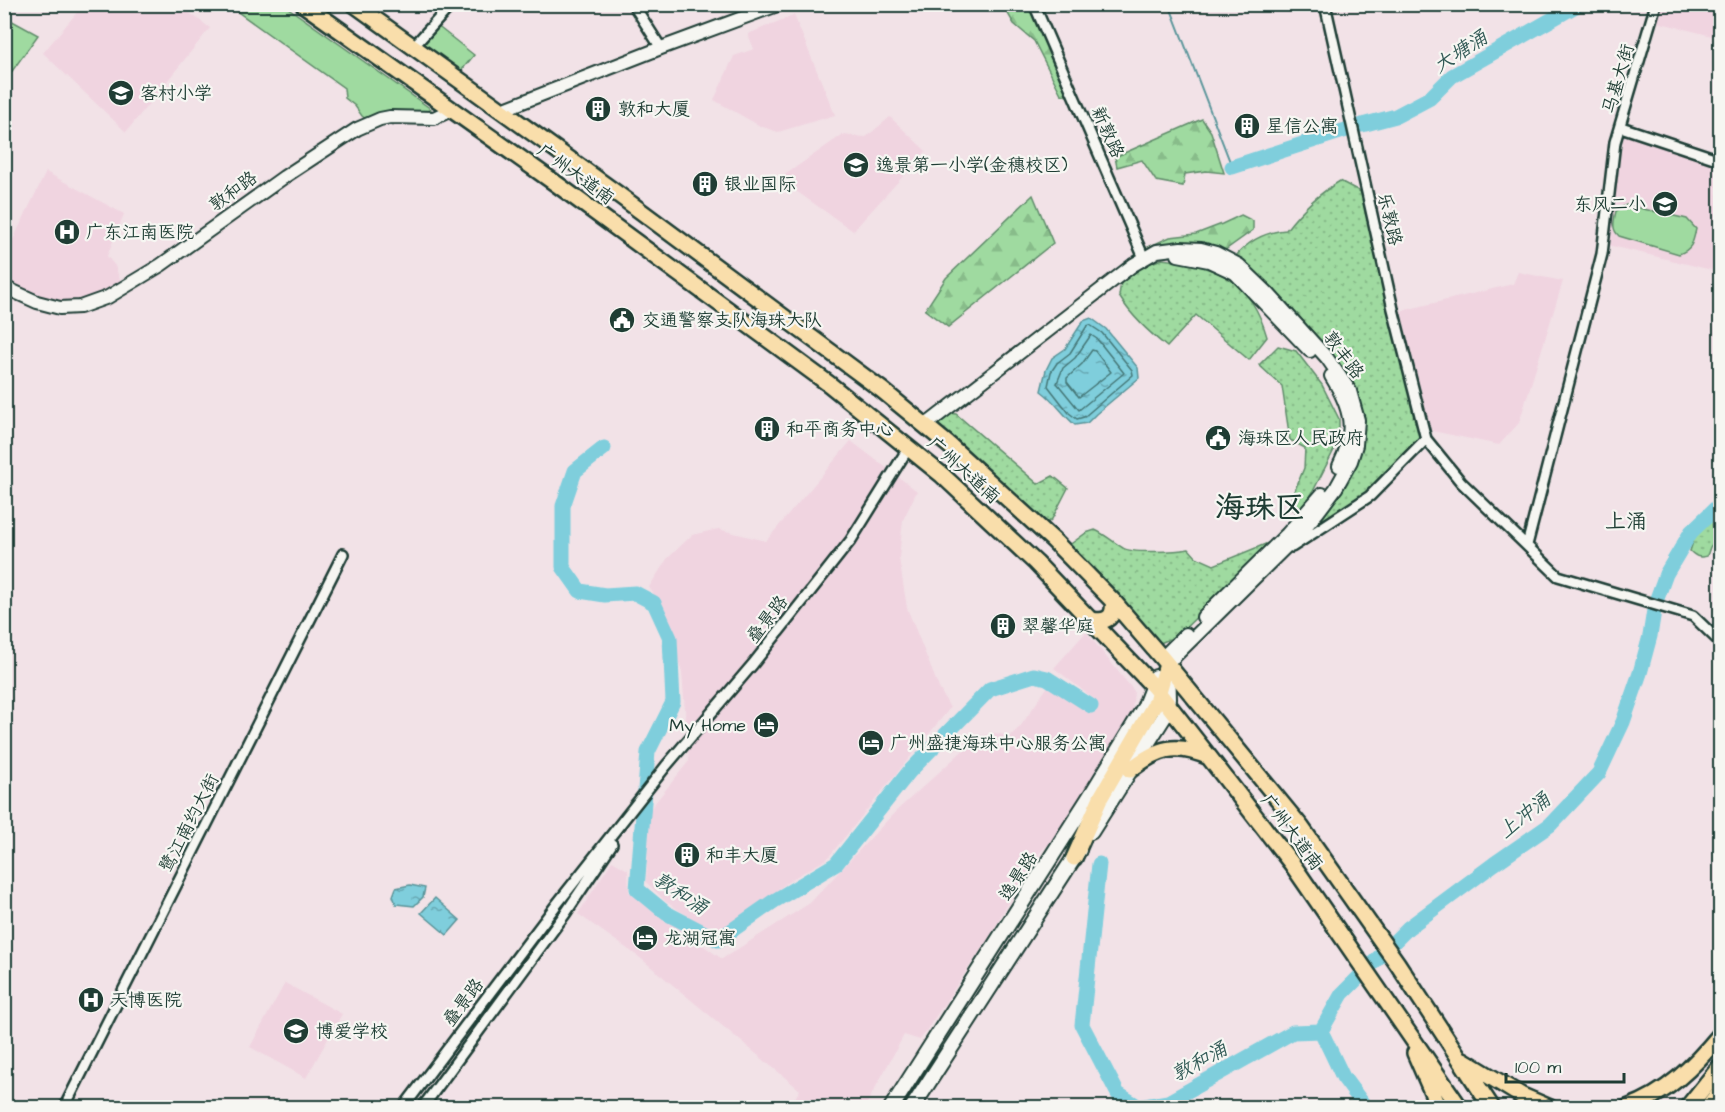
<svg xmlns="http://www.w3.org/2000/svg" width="1725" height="1112" font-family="'Architects Daughter','LXGW WenKai TC',sans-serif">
  <defs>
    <pattern id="forest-firs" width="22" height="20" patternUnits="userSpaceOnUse" patternTransform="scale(1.5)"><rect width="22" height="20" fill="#9fdaa0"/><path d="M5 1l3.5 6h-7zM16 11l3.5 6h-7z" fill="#88bc8a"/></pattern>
    <pattern id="park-dots" width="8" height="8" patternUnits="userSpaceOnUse" patternTransform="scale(1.5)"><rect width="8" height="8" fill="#9fdaa0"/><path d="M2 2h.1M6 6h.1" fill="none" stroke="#88bc8a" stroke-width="1.8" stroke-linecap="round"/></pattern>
    <pattern id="water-ripples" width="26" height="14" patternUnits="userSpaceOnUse" patternTransform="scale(1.5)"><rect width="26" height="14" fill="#7fcedc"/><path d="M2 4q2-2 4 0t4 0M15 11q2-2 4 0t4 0" fill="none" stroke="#67a8b3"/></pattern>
  </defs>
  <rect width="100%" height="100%" fill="#f2e2e7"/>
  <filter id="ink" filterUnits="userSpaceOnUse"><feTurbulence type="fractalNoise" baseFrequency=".0167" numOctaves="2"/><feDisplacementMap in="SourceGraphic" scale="12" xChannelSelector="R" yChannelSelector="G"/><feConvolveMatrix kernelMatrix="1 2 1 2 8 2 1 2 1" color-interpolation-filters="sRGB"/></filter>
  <g filter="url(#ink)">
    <path fill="#f0d4e0" d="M84,4l95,1 31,23 -84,104 -83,-79z
      M1657,5h63v33l-67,-17z
      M794,15l41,100 -57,17 -18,-6 -46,-26 20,-44 20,-7 -6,-15z
      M890,117l36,34 -73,80 -74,-52 63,-44 24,2z
      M1624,131l91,32 5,109 -112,-27z
      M46,172l78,42 -17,42 8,10 7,19 -25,10 -38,8 -54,-23 -1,-22z
      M1518,272l45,9 -44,142 -20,22 -71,-15 -27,-119 112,-27z
      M851,441l66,50 -14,29 -4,38 8,50 32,80 11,20 -123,151 -35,20 -74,56 -52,-33 -20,-20 4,-73 39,-48 -7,-88 -18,-63 -15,-23 18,-28 25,-24 26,-6 48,12z
      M1086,632l48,59 -2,22 -10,21 -70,107 -11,10 -39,63 -12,22 -70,104 -16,-5 -39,72h-63l-9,-6 7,-11 -161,-133 -61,-43 34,-53 16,9 1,22 93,67 88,-56 85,-91 84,-76 16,-3 15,3 10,-9 28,-41 38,25 8,-12 -40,-31z
      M285,983l57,31 -36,64 -56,-31z"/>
    <path fill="#9fdaa0" stroke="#5f8c6a" stroke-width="1.5" d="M228,5h56l147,104 -6,6 -59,4 -4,-3 -7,-10 -10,-8 -1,-10z
      M5,17l33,18 -33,46z
      M436,25l38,30 -17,21 -38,-30z
      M1626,205l61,14 9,10c-3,14 -4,20 -17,25l-60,-18c-8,-7 -5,-15 -3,-25z"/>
    <path fill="url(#forest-firs)" stroke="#5f8c6a" stroke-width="1.5" d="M1003,5h26l41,92 -9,-3 -27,-53 -20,-17z
      M1202,119l9,13 13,41 -18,-2 -21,3 -2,12 -27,-5 -14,-21 -25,7 -2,-10z
      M1033,195l20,48 -105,84 -23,-17 21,-32z
      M1241,215l12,6v9l-32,23 -71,-2 -2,-4 22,-10 26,-3 26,-10z"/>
    <path fill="url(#park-dots)" stroke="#5f8c6a" stroke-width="1.5" d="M1340,181l21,11 58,244 -5,12 -46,46 -69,46 62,-99c3,-10 4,-17 2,-27 -9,-48 -90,-127 -127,-158 13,-16 30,-24 50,-26 16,-21 32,-36 54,-49z
      M1162,259c56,7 89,21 105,78l-18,23 -53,-45 -29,32c-18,-15 -36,-31 -48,-51l2,-14 22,-16z
      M1278,346l18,5 26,34 17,34v21l-37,73 -14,-6 16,-39 1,-20 -15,-8 -8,-54 -23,-21z
      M951,413l5,1 82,70 15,-8 15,12 -16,31 -8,7 -113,-101z
      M1720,511v23l-10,13 -3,9c-8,2 -11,1 -17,-5l5,-15z
      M1095,530c11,5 18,12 28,18 9,6 55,3 66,1l7,8 18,8 54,-22 -18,22 -73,71 -17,7 -92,-97 18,-13z"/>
    <path fill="url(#water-ripples)" stroke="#599499" stroke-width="1.5" d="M1091,318l15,11 32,39 1,10 -43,36 -9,9 -12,2c-13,-11 -20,-24 -34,-34l5,-21 6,-12 13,-9 18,-28z
      M410,885l15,3 -2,9 -9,9 -18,-2 -3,-8 3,-8z
      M435,898l25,22 -13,15 -26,-22z"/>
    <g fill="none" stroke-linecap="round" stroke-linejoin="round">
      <path stroke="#457777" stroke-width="1.5" d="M1090,325l12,8 30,37 1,5 -49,42 -7,2 -8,-6 -21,-27 3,-14 6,-9 13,-10 17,-27z
        M1091,335l6,4 27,34 -45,37 -22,-27 6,-15 12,-10z
        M1092,350l3,1 16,21 -32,25 -12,-15v-4l15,-14z"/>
      <path stroke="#599499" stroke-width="2" d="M1169,4l63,163"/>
      <path stroke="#7fcedc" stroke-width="15" d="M1362,125l34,-9 34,-18 22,-22 127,-72
        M1232,167l114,-37
        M604,448l-29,23 -12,35v61l17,24 25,4 30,-2 19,10 16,35 3,64 -25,50 -11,137 29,24 52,27 56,-39 62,-37 73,-92 81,-83 44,-14 13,3 44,28
        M1099,864l-17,161 36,69 21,13 29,-5 125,-70 28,-1
        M1366,1108l-23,-31 -22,-46 21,-37 66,-66 86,-64 56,-39 49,-52 24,-51 17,-49 10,-37 5,-32 11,-30 25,-42 29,-28"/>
      <g stroke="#1f3d34" stroke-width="14">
        <path id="minor" d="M633,4l28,44
          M1034,4l110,254
          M1325,4l68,305 33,130 35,43 97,94 135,40 27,26
          M414,46l38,-42
          M1621,127l99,33
          M1527,545l75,-291 13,-112 41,-138
          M1292,547l78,-51 56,-57
          M64,1108l279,-554
          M403,1108l154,-204 109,-138 87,-102 98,-124 58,-93
          M422,1108l143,-194 47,-70"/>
      </g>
      <g stroke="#1f3d34" stroke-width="16">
        <path id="tertiary" d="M502,110l159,-62 119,-44
          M1178,255l31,6 26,12 75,78
          M4,287l33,15 23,6 20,-1 28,-10 53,-32 123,-88 73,-48 23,-10 10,-2 44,1 19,-9
          M1331,376c20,32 26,55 8,90
          M926,425l207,-160 24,-14 24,-3 20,1 15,4 23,12 28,27 60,66 23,33 8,29 -2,25 -5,16 -15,27 -18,24 -15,18 -136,134
          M1203,617l84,-83 35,-40
          M1162,658l24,-24"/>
      </g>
      <g stroke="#1f3d34" stroke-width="18">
        <path id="secondary" d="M1091,832l73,-115 5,-18 -1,-33
          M891,1108l203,-318 50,-82 12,-31
          M912,1108l167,-258"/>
      </g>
      <g stroke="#1f3d34" stroke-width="20">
        <path id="trunk" d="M303,4l255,181 271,199 113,91 94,88 118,124 55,70 83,107 168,244
          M354,4l265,191 263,195 68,56 103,94 60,61 49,57 139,169 96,136 95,145
          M1092,620c15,3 23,-3 21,-19
          M1130,770c28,-22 45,-28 79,-13
          M1074,858l27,-61 55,-95 11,-38
          M1415,1053l24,55
          M1463,1060l59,36 28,12
          M1627,1108c40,-14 67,-42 93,-73
          M1687,1108l33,-41
          M1707,1108l13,-17"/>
      </g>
      <use href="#minor" stroke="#f6f6f2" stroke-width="9"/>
      <use href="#tertiary" stroke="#f6f6f2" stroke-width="12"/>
      <use href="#secondary" stroke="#f6f6f2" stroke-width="14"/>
      <use href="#trunk" stroke="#f9deab" stroke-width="15"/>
    </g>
  </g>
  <defs>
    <g id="school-disc" transform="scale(1.35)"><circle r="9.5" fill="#1f3d34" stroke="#f6f6f2"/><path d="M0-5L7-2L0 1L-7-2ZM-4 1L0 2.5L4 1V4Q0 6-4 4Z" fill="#fff"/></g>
    <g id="building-disc" transform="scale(1.35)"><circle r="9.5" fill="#1f3d34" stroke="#f6f6f2"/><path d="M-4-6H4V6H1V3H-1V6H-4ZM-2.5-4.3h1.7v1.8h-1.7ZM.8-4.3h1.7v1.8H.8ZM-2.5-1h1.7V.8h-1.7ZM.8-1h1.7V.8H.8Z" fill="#fff"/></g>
    <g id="hospital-disc" transform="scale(1.35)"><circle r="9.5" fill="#1f3d34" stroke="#f6f6f2"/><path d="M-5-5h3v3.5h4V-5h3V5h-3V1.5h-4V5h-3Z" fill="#fff"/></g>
    <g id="civic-disc" transform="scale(1.35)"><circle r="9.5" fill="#1f3d34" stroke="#f6f6f2"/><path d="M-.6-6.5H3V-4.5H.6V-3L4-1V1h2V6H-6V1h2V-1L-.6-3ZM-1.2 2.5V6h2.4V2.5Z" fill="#fff"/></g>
    <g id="hotel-disc" transform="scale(1.35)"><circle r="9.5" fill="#1f3d34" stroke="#f6f6f2"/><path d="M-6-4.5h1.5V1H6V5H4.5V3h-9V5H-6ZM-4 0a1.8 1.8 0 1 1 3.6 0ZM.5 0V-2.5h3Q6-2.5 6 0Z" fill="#fff"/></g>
  </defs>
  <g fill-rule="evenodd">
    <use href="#school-disc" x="121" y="93"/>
    <use href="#building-disc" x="598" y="109"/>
    <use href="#building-disc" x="1247" y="126"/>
    <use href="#school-disc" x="856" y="165"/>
    <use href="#building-disc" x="705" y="184"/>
    <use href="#school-disc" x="1665" y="204"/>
    <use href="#hospital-disc" x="67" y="232"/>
    <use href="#civic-disc" x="622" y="320"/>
    <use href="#building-disc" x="767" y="429"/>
    <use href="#civic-disc" x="1218" y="438"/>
    <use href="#building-disc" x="1003" y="626"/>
    <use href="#hotel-disc" x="766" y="725"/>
    <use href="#hotel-disc" x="871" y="743"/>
    <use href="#building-disc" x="687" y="855"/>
    <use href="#hotel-disc" x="645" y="938"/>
    <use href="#hospital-disc" x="91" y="1000"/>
    <use href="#school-disc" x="296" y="1031"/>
  </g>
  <g text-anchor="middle" stroke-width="4.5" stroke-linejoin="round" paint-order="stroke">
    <g font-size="18" fill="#1f3d34" stroke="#f6f6f2">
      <text transform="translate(1618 79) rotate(-74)" y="6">马基大街</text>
      <text transform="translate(1108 132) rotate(66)" y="6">新敦路</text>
      <text transform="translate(576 174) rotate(36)" y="6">广州大道南</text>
      <text transform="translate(233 191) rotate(-36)" y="6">敦和路</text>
      <text transform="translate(1390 219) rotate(77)" y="6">乐敦路</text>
      <text transform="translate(1344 355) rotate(53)" y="6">敦丰路</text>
      <text transform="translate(964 470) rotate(42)" y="6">广州大道南</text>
      <text transform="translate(767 619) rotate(-52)" y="6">叠景路</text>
      <text transform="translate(189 823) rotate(-63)" y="6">鹭江南约大街</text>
      <text transform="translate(1292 832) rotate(53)" y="6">广州大道南</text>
      <text transform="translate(1018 876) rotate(-57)" y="6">逸景路</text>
      <text transform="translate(463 1002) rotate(-53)" y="6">叠景路</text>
    </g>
    <g font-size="18" fill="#1f3d34" stroke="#f6f6f2" text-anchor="start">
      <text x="140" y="99">客村小学</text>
      <text x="618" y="115">敦和大厦</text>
      <text x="1266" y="132">星信公寓</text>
      <text x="876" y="171">逸景第一小学(金穗校区)</text>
      <text x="724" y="190">银业国际</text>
      <text x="1646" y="210" text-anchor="end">东风二小</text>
      <text x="86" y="238">广东江南医院</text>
      <text x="642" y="326">交通警察支队海珠大队</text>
      <text x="786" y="435">和平商务中心</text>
      <text x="1238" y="444">海珠区人民政府</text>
      <text x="1022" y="632">翠馨华庭</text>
      <text x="746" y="731" text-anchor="end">My Home</text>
      <text x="890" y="749">广州盛捷海珠中心服务公寓</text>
      <text x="706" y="861">和丰大厦</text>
      <text x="664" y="944">龙湖冠寓</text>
      <text x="110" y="1006">天博医院</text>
      <text x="316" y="1037">博爱学校</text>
    </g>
    <g font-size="20" font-style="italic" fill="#325a56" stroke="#f6f6f2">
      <text transform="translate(1460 51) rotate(-33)" y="7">大塘涌</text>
      <text transform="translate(1524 815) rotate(-39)" y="7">上冲涌</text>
      <text transform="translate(681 893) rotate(33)" y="7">敦和涌</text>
      <text transform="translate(1199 1061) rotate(-29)" y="7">敦和涌</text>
    </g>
    <g font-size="21" fill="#1f3d34" stroke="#f6f6f2">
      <text x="1626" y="528">上涌</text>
    </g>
    <g font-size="30" font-weight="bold" fill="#1f3d34" stroke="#f6f6f2">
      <text x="1260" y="517">海珠区</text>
    </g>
  </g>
  <rect width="1725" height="1112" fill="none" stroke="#f6f6f2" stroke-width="24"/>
  <rect x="12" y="12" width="1701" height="1088" fill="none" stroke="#1f3d34" stroke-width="2" filter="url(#ink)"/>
  <path d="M1506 1073v9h118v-9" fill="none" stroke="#1f3d34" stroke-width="3"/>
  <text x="1515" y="1073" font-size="18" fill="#1f3d34" stroke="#f6f6f2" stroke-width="4.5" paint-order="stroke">100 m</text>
</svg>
